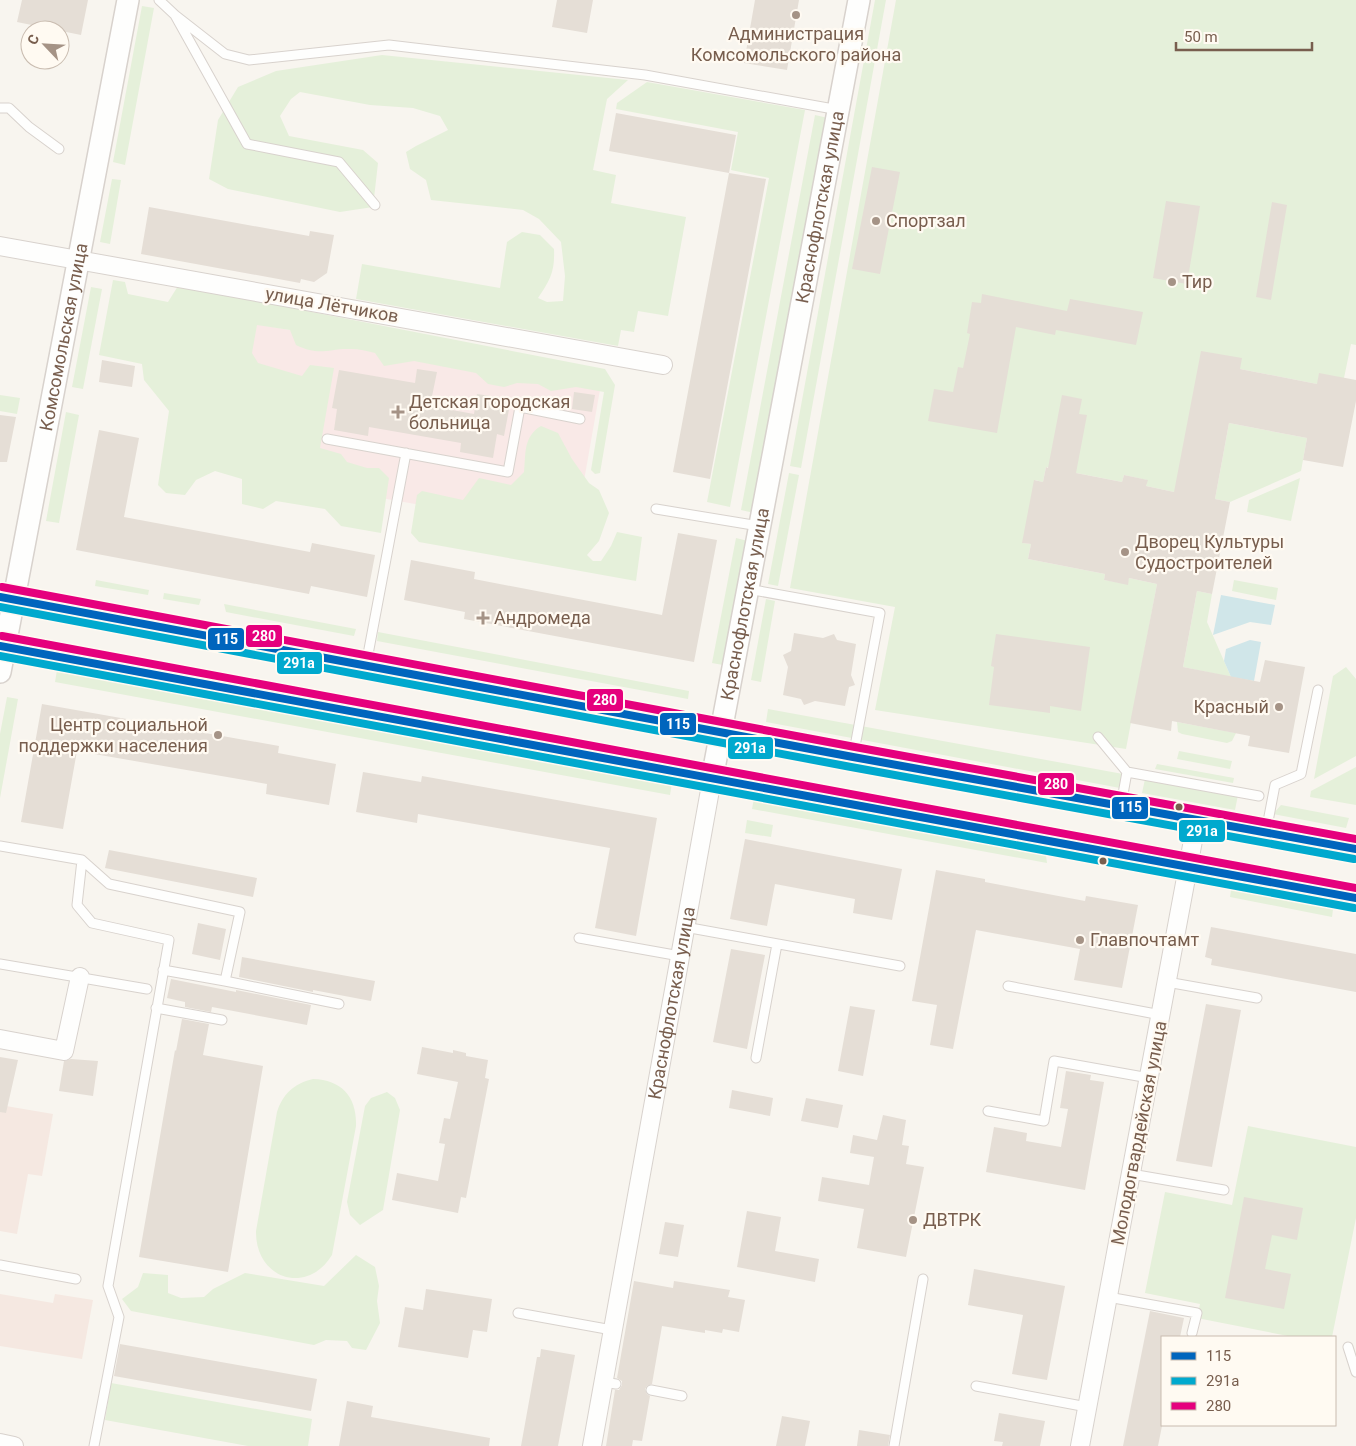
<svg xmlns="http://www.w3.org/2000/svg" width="1356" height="1446" font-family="Roboto,sans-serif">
  <rect width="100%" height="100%" fill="#f8f5ef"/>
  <path fill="#f5e8e1" d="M0,1105l53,9 -11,62 -14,-2 -11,60 -17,-3z
    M0,1294l53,9 2,-9 38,6 -11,59 -82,-13z"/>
  <path fill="#f9e9e7" d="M232,320l369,64 -26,148 -337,-59z"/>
  <path fill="#e5f0da" d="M875,0h11l-85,468 -11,-2z
    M896,0h460v345l-5,-1 -7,34 -27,6 -77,-15 -66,123 -28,-6 1,-6 -23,-5 -2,7 -76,-15 -3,15 -8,-2 -12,63 8,1 -3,15 77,15 -1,6 23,4 2,-6 28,6 -31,165 -251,-39 20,-103 -105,-19z
    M142,6l12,2 -29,157 -12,-3z
    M382,55l246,25 -21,19 -14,71 23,5 -5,28 75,14 -18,99 -30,-5 -4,21 -13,-2 -3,16 -262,-47 6,-35 138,24 7,-46 15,-10 18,3 14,14c1,23 -4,31 -16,49l9,4 16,-1 2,-25 -4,-34 -22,-23 -16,-9 -92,-10 -5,-20 -16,-11 -4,-17 10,-6 32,-16 -8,-14 -27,-8 -43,-3 -70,-13 -9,7 -11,17 9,20 74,14 15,13 -5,44 -33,5 -112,-23 -19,-10 9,-59 20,-33 38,-16z
    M647,82l158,28 -75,397 -23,-5 62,-324 -38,-8 7,-38 -122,-23 1,-6z
    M815,115l13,3 -74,395 -13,-3z
    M112,179l9,1 -11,64 -10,-2z
    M113,280l12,2 3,12 40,8 10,-16 427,83 10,16 -15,88 -5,1 -4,-4 13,-78 -28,-5 -25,4 -13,-7 -21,-1 -13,4 -16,-3 -12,-11 -62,-12 -30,5 -9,-13c-8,-2 -16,-4 -24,-4 -23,-1 -30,8 -55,-4l-6,-15 -33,-5 -5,28 6,10 44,13 8,-11 24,3 -14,80 21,6 6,8 20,6h12l10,10 -8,55 -40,-7 -16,-17 -49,-8 -13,8 -21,-5v-25l-27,-8 -19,9 -11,15 -19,-2 -8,-8 11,-74 -25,-31 -2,-16 -43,-9z
    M91,287l11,2 -19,100 -11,-2z
    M0,395l20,3 -3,16 -17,-3z
    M66,412l13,3 -20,108 -13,-2z
    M1229,423l78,15 -6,33 -71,31 -15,-3z
    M541,426l17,7 14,26 17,24 10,7 10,23 -10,28 -12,14 6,6h8l10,-15 6,-14 25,5 -6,44 -217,-39 -8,-9 6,-38 5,-4 41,9 16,-22 32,7 13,-13c2,-19 -1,-35 17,-46z
    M789,473l10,2 -21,111 -10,-2z
    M1300,478l-9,43 -44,-9 2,-12z
    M736,538l12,3 -25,124 -11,-2z
    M96,580l53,10 -1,5 -53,-9z
    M1234,580l44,8 -2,12 -44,-9z
    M1197,591l15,3 -5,28 24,55 -48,-10z
    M164,593l37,6 -2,6 -36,-6z
    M766,599l9,2 -14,81 -10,-2z
    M224,604l132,25 -2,7 -128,-24z
    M378,632l311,59 -1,8 -311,-58z
    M58,664l615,113 -3,18 -615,-113z
    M1346,667l10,12v77l-42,23 19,-103z
    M7,697l11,2 -18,99v-64z
    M768,709l355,65 -3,14 -354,-66z
    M1177,722l59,11 -4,8 -5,2 -45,-9 -4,-2z
    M1179,751l53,10 -2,8 -53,-10z
    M1157,764l77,14 -1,5 -78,-14z
    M1356,767v38l-46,-8 1,-6z
    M1145,779l93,16 -3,15 -93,-17z
    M755,793l290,55 2,15 -295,-54z
    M1281,805l68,13 -3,10 -73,-14z
    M747,820l26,5 -2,12 -26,-4z
    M1232,883l102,19 -2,15 -102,-20z
    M313,1079c29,1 44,18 43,47l-24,129c-25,41 -77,24 -76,-24l21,-119c6,-18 16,-28 36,-33z
    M387,1092l8,6 5,12 -17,100 -23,15 -10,-10 -3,-13 18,-96 6,-8z
    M1248,1126l108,21v71l-24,119h-39l-96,-19 3,-14 -55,-11 20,-101 67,13z
    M356,1255l19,12 4,19 -2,15 3,22 -14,27 -14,-2 -5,-7 -21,-1 -12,5 -183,-34 -9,-12 16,-12 5,-14 25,2v18l13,5 23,-1 9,-8 32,-16 79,13z
    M111,1383l201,36 -4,27h-60l-143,-26z"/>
  <path fill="#d0e6e9" d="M1221,595l54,10 -4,20 -21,-3 -37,13z
    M1250,640l11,2 -7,39 -23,-4 -7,-16 2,-12z"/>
  <path fill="#e5ded6" d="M22,0h66l-7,35 -64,-13z
    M557,0h36l-6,33 -35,-6z
    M755,0h44l-12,70 -43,-7z
    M616,113l120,22 -7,38 -120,-22z
    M872,167l28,5 -20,102 -28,-5z
    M729,173l37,6 -56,300 -37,-7z
    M1166,201l34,5 -13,78 -34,-6z
    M1272,202l15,3 -16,95 -15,-3z
    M149,207l160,29 1,-5 24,4 -7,38 -13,9 -13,-3 -1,4 -159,-29z
    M982,294l85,17 3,-12 73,13 -7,33 -80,-15 -1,5 -39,-8 -19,106 -69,-12 6,-32 19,3 5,-25 5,1 7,-34 -3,-1 5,-31 9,1z
    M1201,351l41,7 -2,11 77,15 2,-11 37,7v21l-13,66 -40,-7 4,-22 -78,-15 -14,76 15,3 -18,92 -15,-3 -14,76 77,15 5,-22 40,7 -16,86 -41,-7 2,-10 -78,-15 -1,10 -41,-8 27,-139 -28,-6 -1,7 -24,-5 1,-6 -77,-15 3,-15 -9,-1 12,-63 9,2 3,-15 2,1 14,-73 20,4 -3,15 8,1 -11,58 46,9 2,-7 24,5 -2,6 28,6z
    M102,360l33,6 -3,21 -33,-5z
    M417,369l20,3 -7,34 44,8 3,-20 34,5 -7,37 -7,-2 -4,24 -33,-6 1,-9 -92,-16 -1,9 -34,-6 3,-21 -5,-1 7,-38 76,13z
    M574,392l21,3 -3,17 -20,-3z
    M0,415l16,2 -9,45h-7z
    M99,430l40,8 -15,79 186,35 2,-9 63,12 -8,42 -56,-11 -2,8 -233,-44z
    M678,533l39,7 -23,122 -230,-43 1,-7 -61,-12 7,-40 64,12 -1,7 188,36z
    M794,633l29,5 11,-4 3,6 19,4 -5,31 4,10 -6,2 -4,19 -30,-5 -11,4 -3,-6 -18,-4 5,-28 -5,-12 8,-4z
    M996,634l94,13 -9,64 -31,-5v7l-61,-8 5,-38 -3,-1z
    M42,704l237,42 -1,7 58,11 -7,41 -63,-11 1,-10 -190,-33 -14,78 -42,-7z
    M363,772l58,10 1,-6 235,42 -21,118 -41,-8 15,-80 -192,-34 -1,9 -61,-11z
    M745,839l157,30 -10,51 -39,-7 2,-14 -80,-15 -8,42 -37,-7z
    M109,850l148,28 -4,19 -148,-29z
    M936,870l49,9v3l100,19 1,-5 52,9 -16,83 -48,-8 6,-31 -104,-19 -23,119 -23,-4 7,-40 -25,-4z
    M198,923l28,6 -6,31 -28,-6z
    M1211,927l145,27v38l-145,-27 1,-6 -7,-2z
    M731,949l34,6 -18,94 -34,-7z
    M242,957l133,24 -4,20 -58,-11v2l-74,-15z
    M171,979l65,13v-2l75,15 -4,20 -95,-18 -1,5 -26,-5v-5l-18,-4z
    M1206,1004l35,6 -29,157 -36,-6z
    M850,1006l25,4 -12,66 -25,-5z
    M182,1019l27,5 -6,31 60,11 -35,206 -89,-15 36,-207 1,1z
    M422,1047l31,6v-3l13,3v3l22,4 -3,18 4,1 -23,119 -5,-1 -3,16 -66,-13 5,-27 41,8 7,-37 -6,-1 5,-25 6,1 8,-37 -41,-8z
    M0,1057l18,3 -12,53 -6,-1z
    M71,1059l27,2 -5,35 -34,-5 5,-30z
    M1066,1071l25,4 -1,5 14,2 -19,108 -99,-18 8,-45 33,6 -1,8 35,6 7,-38 -8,-1z
    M732,1090l41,8 -3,18 -41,-8z
    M806,1098l37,7 -5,23 -37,-7z
    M883,1115l23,5 -4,25 7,1 -3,18 18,3 -18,90 -49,-9 7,-39 -46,-8 4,-24 47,8 5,-28 -24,-4 3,-18 24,5z
    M1244,1197l59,11 -6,32 -25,-5 -7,34 26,5 -7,35 -59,-11z
    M747,1211l34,6 -6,34 44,8 -4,23 -78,-15z
    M665,1222l19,3 -6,32 -19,-3z
    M974,1269l91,17 -18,94 -35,-6 11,-59 -55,-10z
    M634,1281l39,7 1,-7 56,9 -2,7 17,3 -6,32 -16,-3 -1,4 -17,-3v3l-43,-7 -10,58 -5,2 -2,3 2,5 3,2 -8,45 -9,-1 -1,6h-26l9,-56h4l3,-5v-4l-5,-3z
    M426,1289l66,10 -5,33 -14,-2 -5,28 -70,-11 7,-40 18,3z
    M1150,1311l34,7 -4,19h-18v89l-4,20h-35z
    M120,1344l197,35 -6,32 -197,-35z
    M541,1349l34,6 -17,91h-37l16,-89h3z
    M347,1401l26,5 -2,11 119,21 -1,8h-150z
    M999,1413l46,8 -5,25h-38l1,-4 -9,-1z
    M782,1416l28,5 -5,25h-29z
    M859,1430l31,5 -2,11h-31z"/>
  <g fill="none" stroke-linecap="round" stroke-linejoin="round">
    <g stroke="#d8d2cd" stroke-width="11">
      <path id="service" d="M159,0l16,15 72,129 92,18 36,43
        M175,15l50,39 24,6 140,-15 256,30 194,35
        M0,108h9l20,19 30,22
        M327,439l181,33 12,-65 60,12
        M656,509l103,17
        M748,589l132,24 -27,144
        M366,665l40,-212
        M1098,737l29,35 132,24
        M1121,805l6,-33
        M1266,832l9,-47 26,-11 17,-84
        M0,846l82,14 27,24 131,28 -15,69 114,23
        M82,860l-5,45 15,18 77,17 -61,346 11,31 -25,129
        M685,927l215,39
        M579,938l101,18
        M0,964l147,25
        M163,970l62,11
        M1167,982l90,16
        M1008,986l153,29
        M156,1008l66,12
        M756,1058l21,-114
        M988,1111l56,10 10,-60 95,17
        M1131,1174l93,16
        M0,1265l76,14
        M1108,1297l89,16 -5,20
        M518,1313l94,17
        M1348,1347l8,25
        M603,1382l13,2
        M976,1386l111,21
        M651,1390l31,6
        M894,1446l29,-167"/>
    </g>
    <g stroke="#d8d2cd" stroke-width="20">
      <g id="minor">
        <path d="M0,246l663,119"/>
        <path d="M0,1039l64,12 16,-74"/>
        <path d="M0,1443l14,3"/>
        <path id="s1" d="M592,1446l120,-667"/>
        <path d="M1080,1446l117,-627"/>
      </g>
    </g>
    <g stroke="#d8d2cd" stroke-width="24">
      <g id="tertiary">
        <path id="s2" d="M0,672l128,-672"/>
        <path id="s3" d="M712,779l147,-779"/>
      </g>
    </g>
    <g stroke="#d6d1ca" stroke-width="26">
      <path id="secondary" d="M0,597l721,134 132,26 503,92
        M0,646l844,156 512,96"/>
    </g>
    <use href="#service" stroke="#fefefd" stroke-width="9"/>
    <use href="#minor" stroke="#fefefd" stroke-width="18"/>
    <use href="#tertiary" stroke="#fefefd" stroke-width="21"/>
    <use href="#secondary" stroke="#fefefd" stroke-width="24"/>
    <g stroke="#fffaf2" stroke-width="11">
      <path id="bus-1" d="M0,597l853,160 503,92
        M0,646l1356,252"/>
    </g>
    <g stroke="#fffaf2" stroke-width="11">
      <path id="bus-2" d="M0,607l851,160 503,92
        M0,656l1354,252"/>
    </g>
    <g stroke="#fffaf2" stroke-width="11">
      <path id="bus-3" d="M2,587l853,160 501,92
        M2,636l1354,252"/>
    </g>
    <use href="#bus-1" stroke="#0065bd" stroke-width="8"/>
    <use href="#bus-2" stroke="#00a9ce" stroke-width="8"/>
    <use href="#bus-3" stroke="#e5007d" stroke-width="8"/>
  </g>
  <g fill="#a59386" stroke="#fffaf2" stroke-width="2">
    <circle cx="796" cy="15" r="5"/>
    <circle cx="876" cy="221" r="5"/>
    <circle cx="1172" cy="282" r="5"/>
    <path d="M395.5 404.5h5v5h5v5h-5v5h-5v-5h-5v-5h5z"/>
    <circle cx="1125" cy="552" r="5"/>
    <path d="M480.5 610.5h5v5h5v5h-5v5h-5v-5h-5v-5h5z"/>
    <circle cx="1279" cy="707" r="5"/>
    <circle cx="218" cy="735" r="5"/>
    <circle cx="1080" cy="940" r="5"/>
    <circle cx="913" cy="1220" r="5"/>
  </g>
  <g fill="#785e4e" stroke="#fffaf2" stroke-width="2">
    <circle cx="1179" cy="807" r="4.5"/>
    <circle cx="1103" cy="861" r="4.5"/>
  </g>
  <g text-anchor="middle" stroke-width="4.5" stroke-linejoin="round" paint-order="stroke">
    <g font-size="18" fill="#785e4e" stroke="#fffaf2" text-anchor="start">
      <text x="796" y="40" text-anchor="middle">Администрация<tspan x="796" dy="21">Комсомольского района</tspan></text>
      <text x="886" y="227">Спортзал</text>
      <text x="1182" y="288">Тир</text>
      <text x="409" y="408">Детская городская<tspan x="409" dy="21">больница</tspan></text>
      <text x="1135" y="548">Дворец Культуры<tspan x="1135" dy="21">Судостроителей</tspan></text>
      <text x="494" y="624">Андромеда</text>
      <text x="1269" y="713" text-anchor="end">Красный</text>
      <text x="208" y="731" text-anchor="end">Центр социальной<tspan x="208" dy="21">поддержки населения</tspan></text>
      <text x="1090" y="946">Главпочтамт</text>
      <text x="923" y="1226">ДВТРК</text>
    </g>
    <g font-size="18" fill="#785e4e" stroke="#fffaf2">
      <text dy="6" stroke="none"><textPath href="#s3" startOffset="582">Краснофлотская улица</textPath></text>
      <text transform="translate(332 305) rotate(10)" y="6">улица Лётчиков</text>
      <text dy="6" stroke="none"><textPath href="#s2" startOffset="341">Комсомольская улица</textPath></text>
      <text dy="6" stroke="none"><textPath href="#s3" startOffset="178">Краснофлотская улица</textPath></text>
      <text dy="6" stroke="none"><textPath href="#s1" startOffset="450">Краснофлотская улица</textPath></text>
      <text transform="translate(1139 1133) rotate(-79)" y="6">Молодогвардейская улица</text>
    </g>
  </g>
  <g stroke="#fffaf2" stroke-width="2">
    <rect x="245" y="624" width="38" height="24" rx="5" fill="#e5007d"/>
    <rect x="207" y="627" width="38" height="24" rx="5" fill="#0065bd"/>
    <rect x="276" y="651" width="47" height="24" rx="5" fill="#00a9ce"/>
    <rect x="586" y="688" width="38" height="24" rx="5" fill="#e5007d"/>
    <rect x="659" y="712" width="38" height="24" rx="5" fill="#0065bd"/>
    <rect x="727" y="736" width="47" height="24" rx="5" fill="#00a9ce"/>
    <rect x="1037" y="772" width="38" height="24" rx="5" fill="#e5007d"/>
    <rect x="1111" y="796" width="38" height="24" rx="5" fill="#0065bd"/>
    <rect x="1178" y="819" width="48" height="24" rx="5" fill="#00a9ce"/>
  </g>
  <g font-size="14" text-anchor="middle" font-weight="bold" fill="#fff">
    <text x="264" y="641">280</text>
    <text x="226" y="644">115</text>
    <text x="299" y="668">291а</text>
    <text x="605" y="705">280</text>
    <text x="678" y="729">115</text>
    <text x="750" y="753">291а</text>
    <text x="1056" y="789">280</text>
    <text x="1130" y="812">115</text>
    <text x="1202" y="836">291а</text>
  </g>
  <rect x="1161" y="1336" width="175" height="90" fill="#fffaf2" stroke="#c9bcb0"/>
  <rect x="1171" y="1352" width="25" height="8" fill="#0065bd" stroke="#c9bcb0"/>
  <text x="1206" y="1361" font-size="15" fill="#785e4e">115</text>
  <rect x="1171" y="1377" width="25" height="8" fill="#00a9ce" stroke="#c9bcb0"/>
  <text x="1206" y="1386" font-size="15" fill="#785e4e">291а</text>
  <rect x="1171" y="1402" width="25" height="8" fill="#e5007d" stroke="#c9bcb0"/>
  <text x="1206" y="1411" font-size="15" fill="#785e4e">280</text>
  <g transform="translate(45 45) rotate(295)"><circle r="24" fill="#fffaf2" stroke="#c9bcb0"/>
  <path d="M0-4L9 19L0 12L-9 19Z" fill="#a59386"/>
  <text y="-8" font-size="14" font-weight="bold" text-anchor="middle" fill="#785e4e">С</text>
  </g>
  <path d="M1176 42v8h136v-8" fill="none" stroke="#785e4e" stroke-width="2.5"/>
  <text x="1184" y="42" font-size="15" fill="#785e4e" stroke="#fffaf2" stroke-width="4" paint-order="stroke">50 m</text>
</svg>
